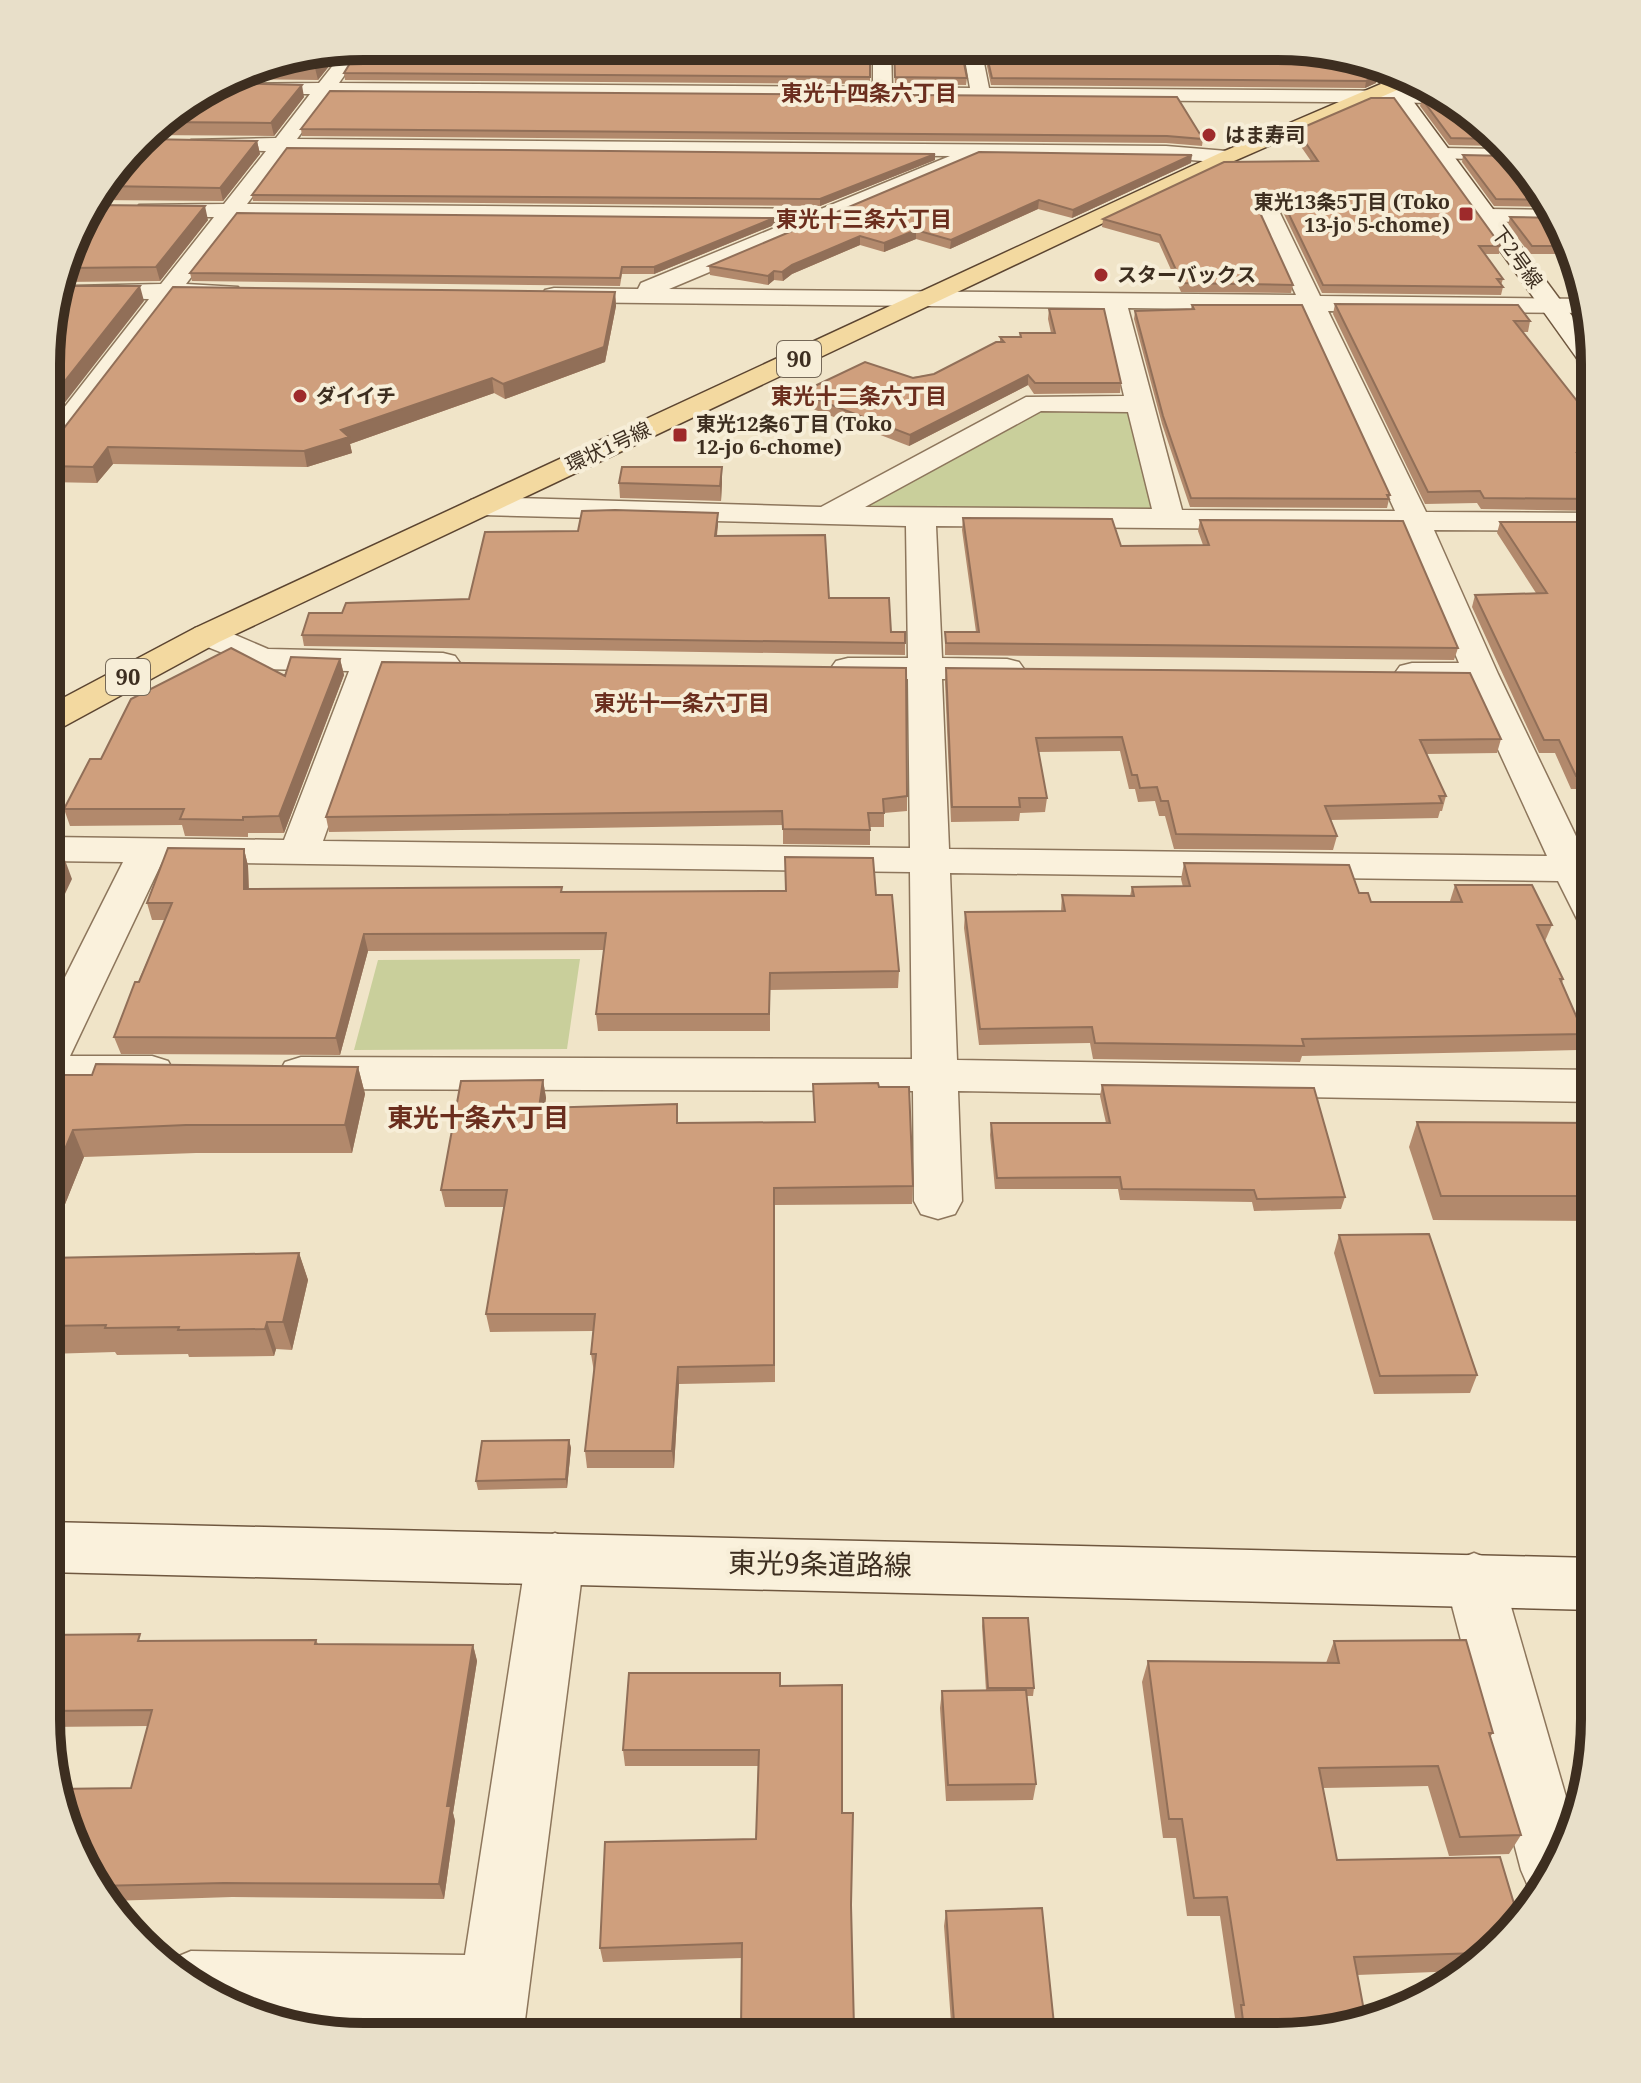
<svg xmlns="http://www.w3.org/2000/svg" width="1641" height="2083" font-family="'Noto Serif','Noto Sans JP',serif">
  <rect width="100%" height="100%" fill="#f0e4c8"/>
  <path fill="#c9cf9b" d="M1036,403l106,1 28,116 -343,-4z
    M580,959l-13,90 -213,1 24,-90z"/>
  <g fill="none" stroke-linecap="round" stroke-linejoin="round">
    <g stroke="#8d765c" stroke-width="3">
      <path id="street" d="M365,46l-26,37 534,4v-39h18l1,39 78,1 -7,-40h18l8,40 442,3 23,9 -7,3 -1117,-9 -33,45 869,7 61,5 10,6 -10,6 -61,-5 -189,-1 -3,4 -305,128 627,6 -39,-84 11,-7 11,7 41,85 266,3 1,14 -259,-2 98,201 169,1v18l-161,-1 64,144 88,183h9v74l-14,-4 -23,-46 -608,-8 7,187 638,10v32l-637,-11 4,110 -7,13 -17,5 -17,-5 -7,-13 -1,-110 -612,-2 -16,-5 -6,-11 6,-11 16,-5 611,2 -2,-187 -748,-10 -92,194h82l16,5 6,11 -6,11 -16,5h-105v-75l76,-151 -75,-1v-24l236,3 65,-169 -86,-2 -68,-27 -5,-7 5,-7 12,-3 12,3 49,21 175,4 12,3 5,7 -5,7 -12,3 -60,-1 -60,169 587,7 -2,-169 -60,-1 -12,-3 -5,-7 5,-7 12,-3h60l-2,-132 -424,-11 -11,-3 -4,-6 4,-6 11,-3 339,10 205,-110 98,-1 -21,-88 -549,-6 -9,-2 -3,-5 3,-5 9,-2 84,1 3,-6 148,-61 -552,-5 -51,67 52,3 3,5 -3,5 -63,2 -116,152 -10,2v-26l100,-128 -67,-1 -9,-2 -3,-5 3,-5 88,-2 53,-67h-67l-11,-7 3,-5 85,-1 42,-53 -68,-1 -7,-2 -3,-4 3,-4 85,-2 34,-44h-68l-10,-6 3,-4 84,-1 27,-34zM287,151l663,5 -129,53 -574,-5zM1128,308l175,2 92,201 -213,-1zM1041,411l87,1 24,97 -287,-2zM936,526l467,4 56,133h-47l-12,3 -5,7 5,7 68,4 79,172 -598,-7 -7,-170h65l12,-3 5,-7 -5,-7 -12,-3 -65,-1z
        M1441,148l59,1 10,11 -76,-2 -3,-4 3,-4z
        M1487,209l68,1 5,13 -81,-2 -3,-5z
        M555,1533l20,8 9,18 -61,477h-70l2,-12 -193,-4 -74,-36 -21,-23 24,-10 274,4 61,-396 9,-18z
        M1474,1553l21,8 8,18 72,249 -35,69 -9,-4 -10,-23 -76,-291 8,-18z"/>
    </g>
    <g stroke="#6f573f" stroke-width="3">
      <path id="secondary" d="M1376,70l20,8 196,265 3,30 -9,-2 -210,-294z
        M46,1522l1548,36v52l-1548,-38z"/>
    </g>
    <g stroke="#5b4430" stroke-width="3">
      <path id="primary" d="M1395,78l16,6 -177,77 -1015,481 -158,86 -13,3v-25l147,-78 1025,-475z"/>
    </g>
    <use href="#street" fill="#faf1dc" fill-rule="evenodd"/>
    <use href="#secondary" fill="#faf1dc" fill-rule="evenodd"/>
    <use href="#primary" fill="#f3d9a0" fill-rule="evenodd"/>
  </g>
  <path fill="#b2896c" d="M870,48v36l-525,-4 -1,-7z
    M893,48l74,30 -1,7 -71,-1z
    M983,48l336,1 57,34 -11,5 -374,-3z
    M342,50l-24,30 -84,-1 27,-16z
    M227,83l77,14 -30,39 -128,-1 9,-10z
    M1411,83l12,5h-13z
    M1177,97l26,42 -1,7 -36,-3 -864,-7 -1,-7z
    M1422,99l32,1 43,46 -48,-1 -29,-39z
    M1297,130l204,116 -2,8h-14l18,25 -2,6 2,2 -2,8 -179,-2 -40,-83 -12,-9 -13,7 36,77 -2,8 -110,-1 -22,-49 -57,-16 1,-8 208,-58 -16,-23z
    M143,139l114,2 3,13 -37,47 -130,-1z
    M1463,155l43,1 47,51 -59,-1 -32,-44z
    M935,160l-115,46 -567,-5 -1,-6z
    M1191,163l-119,55 -34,-9 -88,40 -34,-10 -32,13 -24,-7 -68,29 -9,7 -9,-1 -6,5 -58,-10 -1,-9z
    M88,205l120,15 -48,61 -98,1z
    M1510,217l48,1 15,36h-43l-22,-29z
    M774,225l-120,49h-32l-2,12 -428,-5 -2,-8z
    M615,292l1,14 -11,56 -100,37 -11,-6 -144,51 2,9 -45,14 -194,-3 -16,19 -49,-1 1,-44z
    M1335,304l195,17 -2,11h-6l59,74 -1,4 15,19v35h-10l10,14v33l-114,-2 -4,-6 -52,1 -92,-190z
    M1192,305l198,190 -3,13 -197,-1 -28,-83 -28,-105 1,-8 56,-2z
    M1049,309l72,74 -1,10 -86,1 -6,-9 -119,61 -109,-42v-11l134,-19 66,-32v-5h20v-4h31l-3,-14z
    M722,467v15l-1,19 -101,-3 -1,-15z
    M963,518l158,28 82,-1 -5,-14 2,-11 258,128 -4,12 -509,-5v-23h31l-14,-102z
    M1500,522h95v293l-15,-26h-9l-16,-36h-16l-67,-146 3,-12 61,-2 -39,-60z
    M718,524l-1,12 174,96h14v23l-601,-9 -2,-11 167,-36 109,-68z
    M340,659l4,16 -60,158h-36v4l-63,-1 -3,-11 -112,1 -6,-17 37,-50 184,-83z
    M946,668l555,71 -4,14 -71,1 20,42 -4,15h-2l-2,7 -108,2 7,16 -4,14 -159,-1 -9,-33h-6l-4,-15 -17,1 -3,-13h-6l-9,-38 -82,1 9,46 -2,14 -25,1 -1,8 -68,1 -6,-140z
    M907,796v15l-23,2v14h-14v18l-87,-1v-19l-454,7 -3,-15z
    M244,849l4,17 1,23 627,6 23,76 -1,17 -128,2v41h-172l-2,-17 8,-64 -236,1 -28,104 -219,-1 -7,-17 51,-117h-13l-5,-17z
    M1184,863l175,30 12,9 79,-1 5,-16 97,40 -7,16 18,38 -1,4 22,51 -6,16 -276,6 -2,6 -207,-3 -3,-16 -111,2 -15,-117 1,-16 96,-1 1,-16 68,1 2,-9h51l-2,-8z
    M358,1067l7,27 -13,59h-156l-112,4 -37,92v-174h45z
    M543,1080l3,18 -2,10 134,15 136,-1 65,-35 34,99 -1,18 -137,1v177l-96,2 -5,84h-87l-2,-17 9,-79 -3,-18 2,-23 -103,1 -4,-18 18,-107h-59l-4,-17z
    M1102,1085l243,112 -4,12 -87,2 -2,-9 -132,-2 -2,-11h-123l-5,-54 1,-12h115l-6,-27z
    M1417,1122l178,1v98l-162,-1 -24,-73z
    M1339,1235l138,140 -7,18 -96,1 -40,-141z
    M299,1253l9,27 -16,70 -16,-1 -2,7 -85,1 -1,-3 -71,1 -2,-3 -68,2v-96z
    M1594,1422v27l-5,-16z
    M569,1440l2,8 -4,40 -89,2 -2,-9z
    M983,1618l51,70 -1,8h-6l9,88 -3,16 -87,1 -6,-93 2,-17h44l-4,-65z
    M46,1635l97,6 173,-1 2,4 155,1 4,16 -24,152 2,8 -11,78 -212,-2 -122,4 -22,-23 43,-90 17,-62 -101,1z
    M1334,1641l159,92 -3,4 31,98 -12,19 -60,2 -21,-70 -105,2 14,72 181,57 -58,54 -103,4 -60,61h-62l-2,-13 2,-5 -15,-102h-33l-11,-78h-13l-21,-156 6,-21 178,2z
    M780,1673l1,13 61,127 9,92 3,131h-113l1,-78 -139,4 -3,-14 156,-109 2,-73h-133l-2,-16z
    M946,1911l109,123v2h-103l-8,-110z"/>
  <path fill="#916f58" d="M342,50l-24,30 -3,-12 13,-16z
    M1378,76l-2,7 -11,5 1,-7z
    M302,85l2,12 -30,39 -3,-13z
    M257,141l3,13 -37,47 -3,-13z
    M935,154v6l-115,46v-7z
    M1192,155l-1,8 -119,55 1,-8z
    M1271,194l-1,7 -15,7 2,-7z
    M1039,200l-1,9 -88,40 1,-9z
    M205,206l3,14 -48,61 -4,-14z
    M774,218v7l-120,49v-7z
    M916,230v9l-32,13v-9z
    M860,236v9l-68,29 -9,7 -1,-9 10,-7z
    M774,271v9l-6,5v-9z
    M140,286l4,15 -95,122v-22z
    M615,292l1,14 -11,56 -100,37 -2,-15z
    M1028,375v10l-119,61 1,-11z
    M492,378l2,15 -144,51 2,9 -45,14 -3,-16 37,-21z
    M108,447l5,17 -16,19 -4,-16z
    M722,467v15l-1,19 -1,-15z
    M718,513v11l-3,23v-11z
    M340,659l4,16 -60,158 -5,-17z
    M244,849l4,17 1,40 -5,-17z
    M62,852l10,27 -24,51v-48z
    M364,934l4,17 -28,104 -4,-17z
    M358,1067l7,27 -13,59 -7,-28z
    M543,1080l3,18 -4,27 -3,-17z
    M73,1130l11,27 -37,92v-57z
    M299,1253l9,27 -16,70 -9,-28z
    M267,1322l9,27 -2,7 -9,-27z
    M678,1367l1,17 -5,84 -2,-17z
    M569,1440l2,8 -4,40 -1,-9z
    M473,1645l4,16 -24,152 2,8 -11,78 -5,-15 8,-78z"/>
  <path fill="#cf9f7d" stroke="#916f58" stroke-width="2" d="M364,46l506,1v30l-526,-4 16,-26z
    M894,48h67l6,30 -72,-1z
    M985,48l334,1 57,21 2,6 -12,5 -374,-3z
    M328,52l-13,16 -61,-1 7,-4z
    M227,83l75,2 -31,38 -112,-1z
    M330,91l847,6 26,42 -36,-3 -866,-7z
    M1371,98h23l107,148h-22l24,33h-6l6,8 -180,-2 -40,-83 -12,-8 -14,7 -1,3 37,81 -111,-2 -22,-48 -57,-16 121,-57 94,-1 -21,-31z
    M1450,98l4,2 36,39 -39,-1 -29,-39z
    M143,139l114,2 -37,47 -116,-2z
    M287,148l648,6 -115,45 -568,-4z
    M979,152l213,3 -119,55 -34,-10 -88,40 -35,-10 -32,13 -24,-7 -68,29 -10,7 -8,-1 -6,5 -59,-10z
    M1463,155l43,1 41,44 -51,-1z
    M88,205l117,1 -49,61 -89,1z
    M237,213l537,5 -120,49h-32l-2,11 -430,-5z
    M1510,217l48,1 12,28h-38z
    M61,286h79l-91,115v-79z
    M173,287l442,5 -11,55 -101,37 -11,-6 -151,52 8,7 -45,14 -196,-4 -15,20 -45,-1 1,-28 8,-1z
    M1335,304l183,1 12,16h-16l67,85 -3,2 17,21v23l-18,1 18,25v21l-111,-1 -4,-7 -52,1z
    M1192,305h110l88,190h-3l2,4 -198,-1 -28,-82 -28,-105 59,-2z
    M1049,309h55l17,74h-86l-7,-8 -118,60 -110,-42 65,-31 48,16 21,-4 62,-32h8l-4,-5h21l-1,-4h35z
    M622,467h100l-2,19 -101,-3z
    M615,510l103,3 -3,23 110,-1 4,63h60l2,34h14v11l-603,-8 7,-22h33l4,-10 123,-4 16,-67 93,-1 4,-20z
    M963,518l149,1 9,27 88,-1 -9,-25 203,1 55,127 -512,-5 -1,-11h34z
    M1500,522h95v272l-11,-18h-8l-17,-36h-15l-69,-145 72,-2z
    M231,648l54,28 6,-19 49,2 -61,157 -36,1v3l-63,-1 4,-10h-120l26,-50h11l30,-60z
    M382,662l524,6 1,128 -24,3 1,14h-16l2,17 -87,-1 -1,-18 -456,6z
    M946,668l524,5 31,66 -81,1 26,56h-7l3,7 -117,3 12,30 -161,-2 -8,-33h-7l-4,-14 -17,1 -3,-13h-5l-10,-38 -86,1 11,60h-28l1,9h-68z
    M168,848l76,1v40l318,-2 -1,5 225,-1 -1,-34 88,1 3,37h16l7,76 -129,2 -1,41h-173l10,-81 -242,1 -28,104 -222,-1 21,-55h4l33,-79h-25z
    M62,852l-14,30v-29z
    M1184,863l165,2 10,28h9l3,9h91l-7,-17h77l20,40h-15l26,54h-3l24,55 -282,5 2,7 -209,-3 -3,-16 -112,2 -15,-117 100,-1 -3,-16 72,1 -2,-9 58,-1z
    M96,1064l262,3 -13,58h-159l-113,5 -26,62v-117h45z
    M543,1080l-4,28 138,-4v19l138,-1 -2,-38 65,-1 1,4h30l4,99 -139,2v177l-96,2 -6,84h-87l11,-97h-5l4,-40h-109l21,-124h-66l20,-109z
    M1102,1085l212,3 31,109 -88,2 -3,-9 -132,-1 -2,-12 -123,1 -6,-55h119z
    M1417,1122l178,1v73h-154z
    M1429,1234l48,141 -97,1 -41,-141z
    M299,1253l-16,69h-16l-2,7 -87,1 1,-3 -74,1 1,-3 -59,1v-68z
    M569,1440l-3,39 -90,2 6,-40z
    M983,1618h45l6,70h-46z
    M140,1634l-2,7 178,-1 -1,4 158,1 -26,161h4l-12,78 -215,-1 -127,3 1,-8h-10l-31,-77 -2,-12 76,-1 21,-78 -106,1v-76z
    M1466,1640l27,93h-4l32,102 -61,2 -22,-71 -119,2 18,92 163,-3 18,60 -38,36 -126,4 11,59 -68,20h-52l-4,-31h3l-17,-108 -33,1 -12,-79h-13l-21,-158 191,2 -5,-22z
    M629,1673h151v13l62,-1v128h11l-2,92 3,123 -113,2 1,-87 -142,5 5,-106 151,-3 3,-89h-136z
    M1026,1690l10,94 -88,1 -6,-94z
    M1042,1908l13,126 -49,2h-51l-9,-125z"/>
  <g fill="#9e2a2b" stroke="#f7eed8" stroke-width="3">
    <circle cx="1209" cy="135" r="8"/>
    <rect x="1458" y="206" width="16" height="16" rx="4"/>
    <circle cx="1101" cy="275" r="8"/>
    <circle cx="300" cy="396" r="8"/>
    <rect x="672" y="427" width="16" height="16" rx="4"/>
  </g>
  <g text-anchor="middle" stroke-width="8" stroke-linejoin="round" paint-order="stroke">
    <g font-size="20" font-weight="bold" fill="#3d2e20" stroke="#f7eed8" text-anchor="start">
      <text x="1225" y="142">はま寿司</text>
      <text x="1450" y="209" text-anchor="end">東光13条5丁目 (Toko<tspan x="1450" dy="23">13-jo 5-chome)</tspan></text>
      <text x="1117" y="282">スターバックス</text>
      <text x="316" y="403">ダイイチ</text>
      <text x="696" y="431">東光12条6丁目 (Toko<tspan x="696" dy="23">12-jo 6-chome)</tspan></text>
    </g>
    <g font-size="20" fill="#3d2e20" stroke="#f7eed8">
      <text transform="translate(1517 257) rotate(54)" y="7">下2号線</text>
      <text transform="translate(608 447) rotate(-25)" y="7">環状1号線</text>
    </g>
    <g font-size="22" font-weight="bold" fill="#6b2e1e" stroke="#f7eed8">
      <text x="869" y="101">東光十四条六丁目</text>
      <text x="864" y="227">東光十三条六丁目</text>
      <text x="859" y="404">東光十二条六丁目</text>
      <text x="682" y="711">東光十一条六丁目</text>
    </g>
    <g fill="#f7eed8" stroke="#756857" stroke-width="2">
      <rect x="777" y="341" width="44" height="36" rx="6"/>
      <rect x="106" y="659" width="44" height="36" rx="6"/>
    </g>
    <g font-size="22" font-weight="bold" fill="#3d2e20">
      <text x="799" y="367">90</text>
      <text x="128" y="685">90</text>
    </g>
    <g font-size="26" font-weight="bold" fill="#6b2e1e" stroke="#f7eed8">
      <text x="478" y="1127">東光十条六丁目</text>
    </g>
    <g font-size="28" fill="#3d2e20" stroke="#f7eed8">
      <text transform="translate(820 1564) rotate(1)" y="10">東光9条道路線</text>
    </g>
  </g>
  <path d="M0 0H1641V2083H0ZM364 60H1277A304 304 0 0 1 1581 364V1719A304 304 0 0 1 1277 2023H364A304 304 0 0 1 60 1719V364A304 304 0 0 1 364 60Z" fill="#e8dfc9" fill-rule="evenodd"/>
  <path fill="none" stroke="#3d2e20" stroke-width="10" d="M364 60H1277A304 304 0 0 1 1581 364V1719A304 304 0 0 1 1277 2023H364A304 304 0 0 1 60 1719V364A304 304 0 0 1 364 60Z"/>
</svg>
